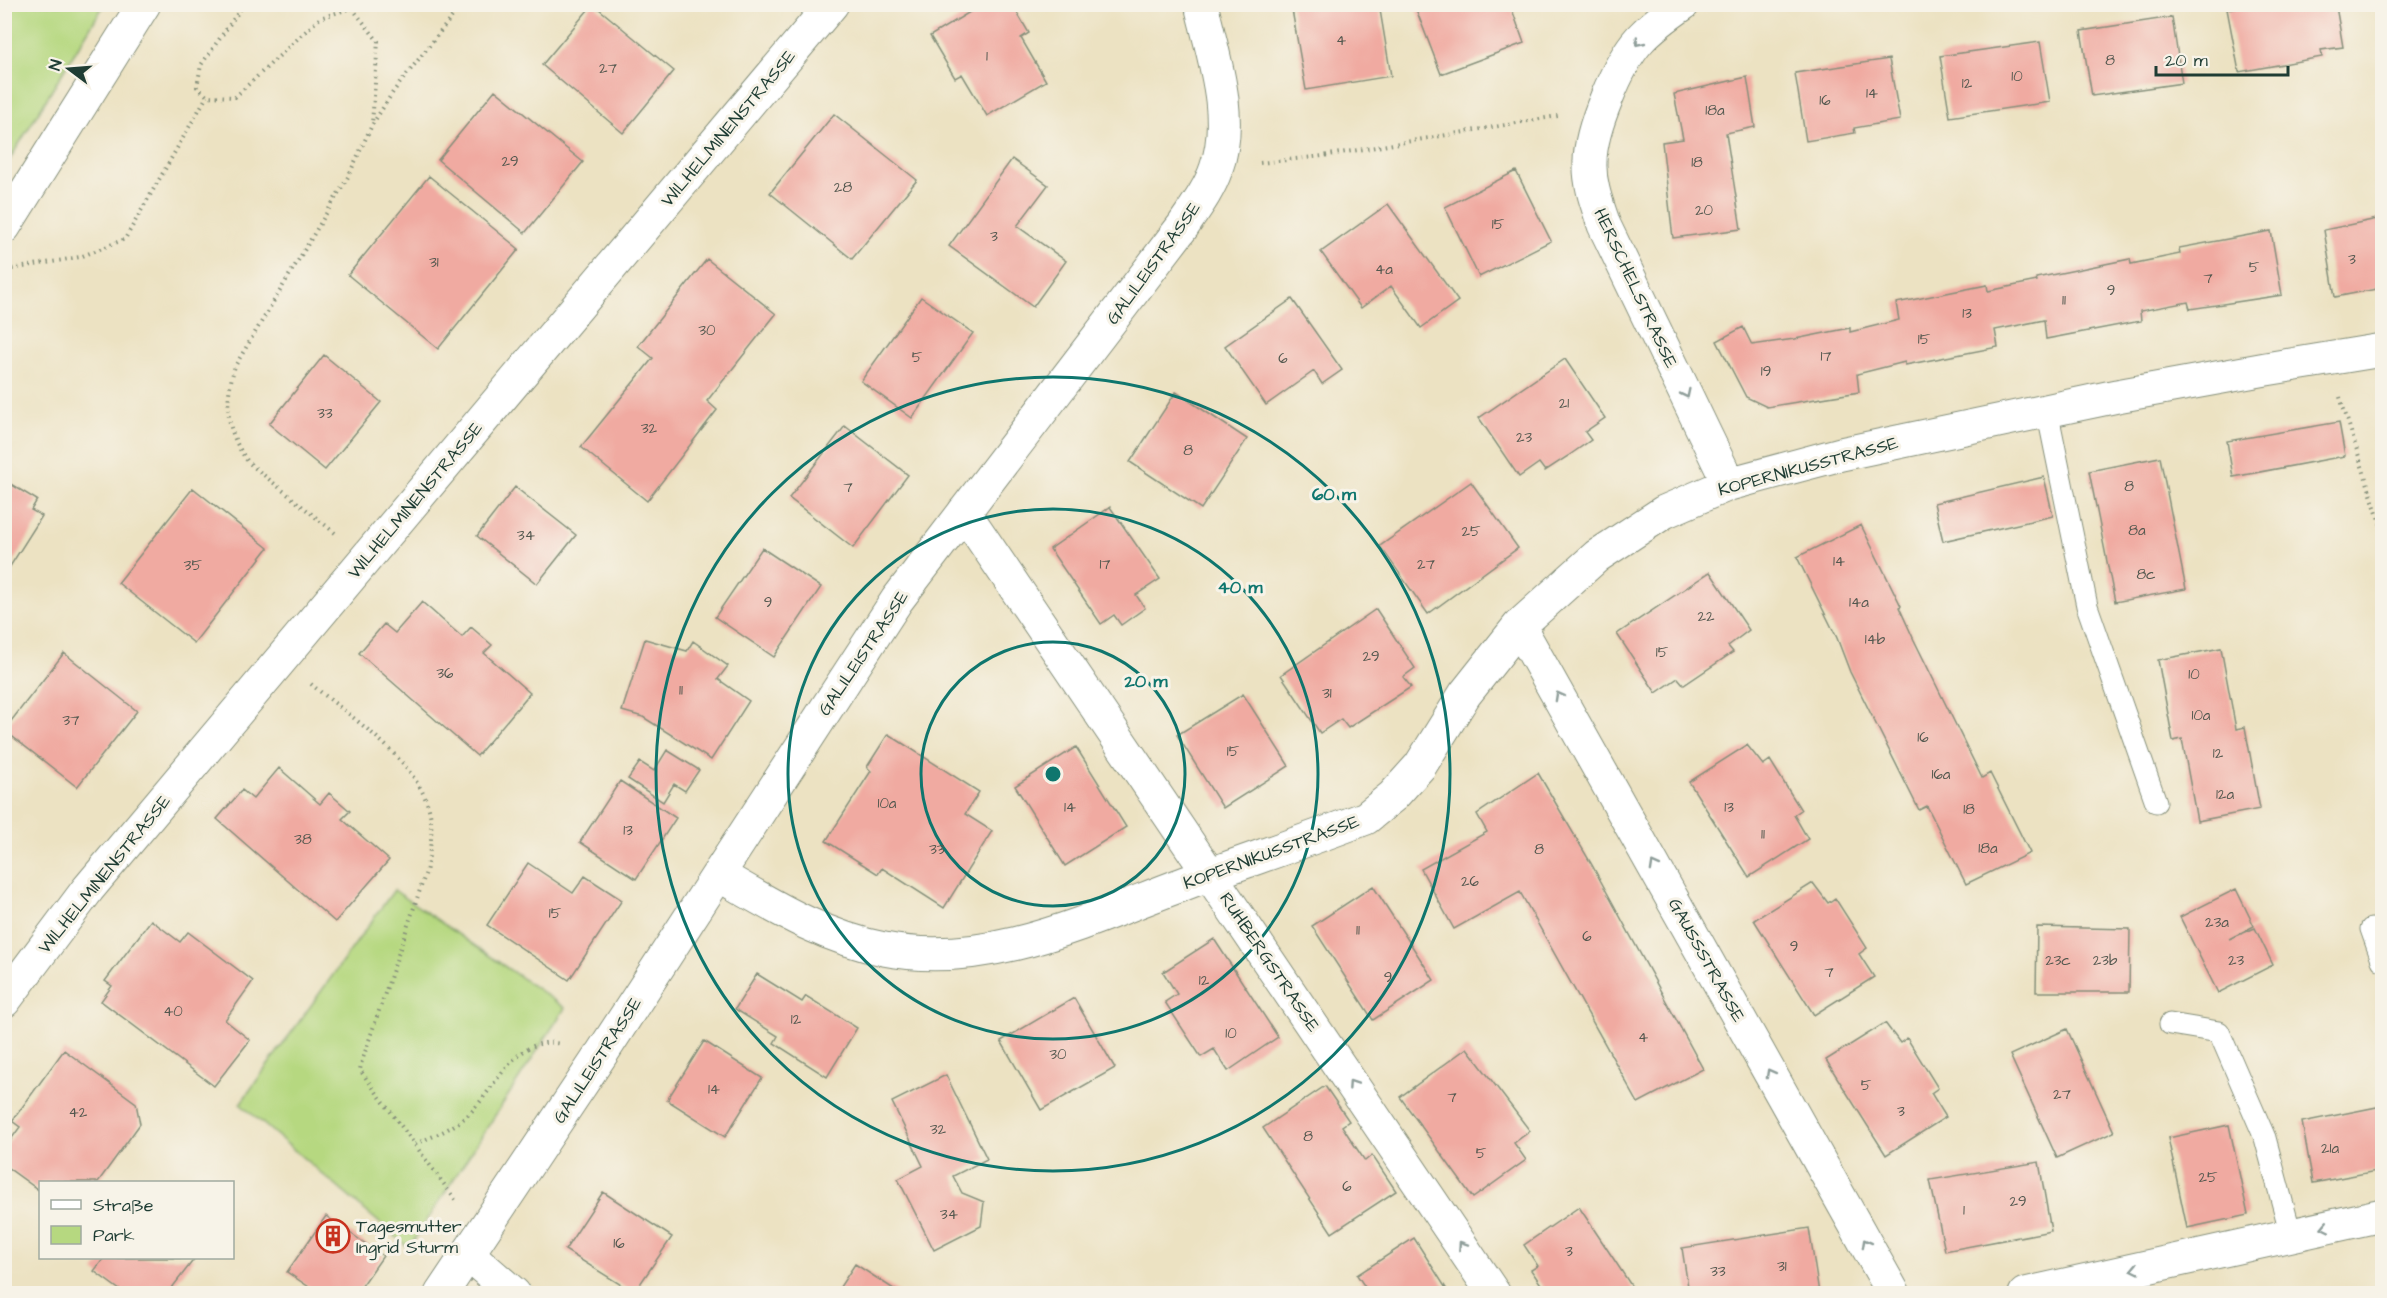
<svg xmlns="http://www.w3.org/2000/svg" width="2387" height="1298" font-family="'Architects Daughter',sans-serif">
  <rect width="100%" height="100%" fill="#f7f3e8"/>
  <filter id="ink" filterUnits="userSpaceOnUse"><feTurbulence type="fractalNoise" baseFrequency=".0167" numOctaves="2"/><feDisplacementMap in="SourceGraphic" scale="12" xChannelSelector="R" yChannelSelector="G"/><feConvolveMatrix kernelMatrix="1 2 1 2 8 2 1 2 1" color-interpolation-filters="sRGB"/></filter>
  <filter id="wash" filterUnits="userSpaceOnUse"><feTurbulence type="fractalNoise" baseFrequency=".008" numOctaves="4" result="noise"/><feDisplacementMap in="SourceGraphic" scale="24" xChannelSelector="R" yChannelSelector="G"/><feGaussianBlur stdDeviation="1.35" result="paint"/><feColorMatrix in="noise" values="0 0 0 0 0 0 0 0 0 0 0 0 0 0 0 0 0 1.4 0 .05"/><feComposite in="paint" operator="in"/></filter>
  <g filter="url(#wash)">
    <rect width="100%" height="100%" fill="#ece2c2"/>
    <path fill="#b6d880" stroke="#6a8a5a" stroke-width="1.5" d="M5,4l99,1 -99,162 -1,-162z
      M394,890l171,118 -156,240 -169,-144z"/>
    <g id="blocks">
      <path fill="#f0aaa1" d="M593,4l81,67 -51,62 -81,-68z
        M983,4h29l17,29 -8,5 25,43 -59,35 -25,-42 -7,4 -25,-42z
        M1291,4h88l12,72 -85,14z
        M1414,4h96l14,39 -83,31z
        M2254,4h60v5l22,-3 7,41 -22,3 1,7 -83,15 -12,-63z
        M2172,17l10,66 -90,13 -11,-65z
        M2040,42l10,60 -100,15 -10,-61z
        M1889,59l11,61 -46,8 1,5 -49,8 -11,-68z
        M1747,77l8,50 -29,6 15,96 -68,9 -11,-96 21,-3 -9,-45z
        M495,90l88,72 -58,71 -87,-73z
        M834,114l83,66 -65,79 -82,-66z
        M1012,159l36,26 -31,41 49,35 -33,46 -84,-61z
        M1516,171l35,70 -72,36 -34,-70z
        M429,176l90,73 -81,100 -90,-74z
        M1388,204l70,97 -37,27 -30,-42 -30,22 -40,-56z
        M2382,218v70l-47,9 -11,-67z
        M2271,231l11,64 -92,14 -2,-7 -48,9 1,10 -95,18 -2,-19 -49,10 3,17 -93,18v-3l-48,12 2,18 -92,15 -21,-10 -29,-56 26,-14 9,18 43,-6 55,-11v4l49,-12 -3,-17 91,-18 1,6 49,-10 -1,-3 94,-19 1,5 49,-10 -1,-6z
        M707,259l69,55 -69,87 10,9 -70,91 -66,-54 72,-89 -15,-12z
        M921,297l52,36 -61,85 -51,-37z
        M1292,299l50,71 -20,14 -8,-13 -48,34 -41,-59z
        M324,355l57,47 -56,68 -56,-46z
        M1565,359l40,59 -20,14 6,8 -23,16 -23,15 -6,-8 -20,14 -40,-59z
        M1176,392l71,47 -46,70 -71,-47z
        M2339,422l6,34 -112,21 -6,-36z
        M845,426l63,49 -55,73 -64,-50z
        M2160,457l26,132 -71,13 -26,-131z
        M2044,477l9,39 -110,25 -9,-38z
        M4,480l33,20 -6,10 11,6 -38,60z
        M1471,482l47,66 -90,66 -48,-68z
        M515,487l61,48 -39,49 -60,-48z
        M193,488l75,60 -74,95 -76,-60z
        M1110,507l50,72 -24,16 9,13 -24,17 -7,-10 -13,9 -51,-75z
        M1861,525l40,81 -2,1 15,33 68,138 8,-5 40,80 -64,31 -39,-78 -8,4 -69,-138 -13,-34 -40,-81z
        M762,548l59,39 -47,70 -59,-40z
        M1710,572l39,58 -21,16 5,6 -49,33 -6,-7 -22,15 -39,-59z
        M422,602l40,35 9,-10 21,18 -8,8 46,40 -53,63 -118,-103 25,-29 11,9z
        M1376,609l39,59 -12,9 8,10 -63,41 -7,-9 -21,14 -39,-58z
        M645,639l42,12 6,-10 35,25 -10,13 31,22 -38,59 -68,-43 -21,-6z
        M2221,648l15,81 9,-2 15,82 -63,12 -15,-82 -9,2 -15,-81z
        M64,653l73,58 -60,76 -73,-57z
        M1243,694l46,72 -66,42 -46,-73z
        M888,734l91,58 -14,22 27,17 -48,77 -62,-40 -4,6 -52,-33 45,-70 -4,-4z
        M1747,745l16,20 7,-5 16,26 15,24 -7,5 14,24 -59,38 -60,-95z
        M1076,747l50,80 -61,39 -50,-80z
        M667,750l32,20 -14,21 -11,-7 -11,18 -35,-23 12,-17 14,9z
        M279,768l41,36 9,-11 21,18 -8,8 47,41 -54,62 -118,-103 25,-29 11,9z
        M1538,773l54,92 111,204 -65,34 -118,-211 -66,37 -33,-60 66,-37 -10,-18z
        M620,781l56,37 -40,61 -56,-37z
        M528,863l45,30 12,-17 37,24 -53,80 -82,-55z
        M1813,883l15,20 7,-5 32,50 -8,6 15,23 -60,38 -60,-95z
        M1373,886l61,94 -61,40 -61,-94z
        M2236,889l18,37 -25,13 26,-11 18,37 -55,28 -38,-76z
        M151,920l29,22 8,-10 65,49 -28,39 25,20 -36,46 -113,-85 11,-15 -7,-5z
        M2037,927l93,2 -1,63h-93z
        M1214,939l64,98 -50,34 -14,-22 -13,8 -36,-55 12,-8 -14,-22z
        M757,974l45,28 4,-6 51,32 -30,49 -53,-34 4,-7 -43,-27z
        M1074,998l41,70 -74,42 -40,-69z
        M1885,1023l15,20 7,-5 31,50 -7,5 15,24 -60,38 -60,-95z
        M2067,1029l47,103 -57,26 -47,-103z
        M704,1041l58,37 -37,59 -58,-37z
        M1467,1048l63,83 -16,12 12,17 -53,38 -73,-101z
        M64,1050l72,53 4,21 -42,58h-58v9l-36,-26v-16l16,-22 -8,-6z
        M946,1075l41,84 -34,17 9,17 22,9 -3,24 -47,24 -36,-71 25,-13 -31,-64z
        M1325,1086l24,35 -7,5 11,17 12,18 7,-6 24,36 -64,42 -69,-105z
        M2382,1106v64l-69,13 -11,-61z
        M2229,1125l19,90 -61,13 -19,-90z
        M2039,1162l12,69 -106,20 -15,-71z
        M603,1192l69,45 -38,56 -69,-43z
        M1579,1207l34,51 23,35h-89l-16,-23 7,-4 -14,-21z
        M326,1216l57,40 -26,37h-39l-31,-21z
        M1809,1228l10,65h-130l-7,-45z
        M1414,1238l35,55h-80l-12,-18z
        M104,1258h91l-27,35h-44l-30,-22z
        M855,1264l45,29h-64z"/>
    </g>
  </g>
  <g filter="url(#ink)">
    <use href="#blocks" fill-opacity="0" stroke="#86907b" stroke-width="1.5"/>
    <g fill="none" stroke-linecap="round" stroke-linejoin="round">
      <g stroke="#86907b" stroke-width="23">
        <path id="service" d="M2047,410l40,196 69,196
          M2371,929l11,31
          M2170,1024l49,8 46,106 26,97"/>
      </g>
      <g stroke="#86907b" stroke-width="35">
        <path id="minor" d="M1683,4c-16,11 -31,22 -43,35 -22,24 -50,91 -50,123 -1,22 7,42 14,63l125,259
          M4,227l140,-223
          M964,512l530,782
          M1519,626l375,668
          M719,875c54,31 103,62 165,74 105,21 206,-30 302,-66 60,-22 120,-42 180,-65l27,-22 27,-30 45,-72 54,-68 78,-70 67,-44 65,-28 112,-30 276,-58 149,-27 116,-19
          M4,1001l84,-112 744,-885
          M469,1255l45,39
          M441,1294l161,-241 295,-453 286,-374c12,-18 26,-36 33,-57 19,-52 -3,-113 -15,-165
          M2025,1294l357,-79"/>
      </g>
      <path stroke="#86907b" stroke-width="4" stroke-dasharray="1.5 4.5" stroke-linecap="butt" d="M244,4l-43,61 -4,22 10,9 28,1 85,-79 32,-10 26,33 -6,83
        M4,17l7,-13
        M1260,163l63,-7 235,-40
        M12,269l68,-12 45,-18 82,-143
        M2340,397l42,132
        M335,533l-86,-70c-24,-32 -25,-60 -14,-97l113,-189 24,-52 21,-33 69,-88
        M311,684c39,33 104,74 118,125 5,19 1,44 -3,63l-65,192 -1,6 97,132
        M415,1144c21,-9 40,-16 56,-32 26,-26 45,-78 90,-68"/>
      <use href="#service" stroke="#fff" stroke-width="21"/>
      <use href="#minor" stroke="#fff" stroke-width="33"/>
    </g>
    <defs><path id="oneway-chevron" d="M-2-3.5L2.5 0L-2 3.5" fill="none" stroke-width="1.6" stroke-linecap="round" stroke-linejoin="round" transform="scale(1.5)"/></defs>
    <g stroke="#8f9e9a">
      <use href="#oneway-chevron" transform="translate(1639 42) rotate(129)"/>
      <use href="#oneway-chevron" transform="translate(1686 394) rotate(64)"/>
      <use href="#oneway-chevron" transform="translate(1559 696) rotate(-119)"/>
      <use href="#oneway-chevron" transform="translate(1654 866) rotate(-119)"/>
      <use href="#oneway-chevron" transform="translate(1770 1073) rotate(-119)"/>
      <use href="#oneway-chevron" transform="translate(1352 1084) rotate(-124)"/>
      <use href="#oneway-chevron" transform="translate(2325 1227) rotate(168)"/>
      <use href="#oneway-chevron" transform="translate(1866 1243) rotate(-119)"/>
      <use href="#oneway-chevron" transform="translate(1462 1245) rotate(-124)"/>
      <use href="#oneway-chevron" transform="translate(2135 1269) rotate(168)"/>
    </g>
  </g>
  <g fill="none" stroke="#0f766e" stroke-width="3">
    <circle cx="1053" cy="774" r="132"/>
    <circle cx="1053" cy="774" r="265"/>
    <circle cx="1053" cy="774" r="397"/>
  </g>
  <defs>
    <g id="building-ring" transform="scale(1.725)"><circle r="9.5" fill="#f7f3e8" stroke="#c8321e" stroke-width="1.5"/><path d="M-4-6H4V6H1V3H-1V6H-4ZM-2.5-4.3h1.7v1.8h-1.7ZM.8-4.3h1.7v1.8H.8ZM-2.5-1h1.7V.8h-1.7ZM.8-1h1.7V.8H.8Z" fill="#c8321e"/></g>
  </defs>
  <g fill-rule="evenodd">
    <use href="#building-ring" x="333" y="1236"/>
  </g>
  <g text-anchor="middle" stroke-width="6" stroke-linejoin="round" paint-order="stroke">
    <g font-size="15" fill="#53584f">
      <text x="1341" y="45">4</text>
      <text x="987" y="61">1</text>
      <text x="2110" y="65">8</text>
      <text x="608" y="73">27</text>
      <text x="2017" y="81">10</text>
      <text x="1967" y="88">12</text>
      <text x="1872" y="98">14</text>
      <text x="1825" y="105">16</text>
      <text x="1715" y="115">18a</text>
      <text x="510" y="166">29</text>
      <text x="1697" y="167">18</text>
      <text x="843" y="192">28</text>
      <text x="1704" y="215">20</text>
      <text x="1498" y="229">15</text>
      <text x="994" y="241">3</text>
      <text x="2352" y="264">3</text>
      <text x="434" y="267">31</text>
      <text x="2254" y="272">5</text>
      <text x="1384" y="274">4a</text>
      <text x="2208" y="283">7</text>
      <text x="2111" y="295">9</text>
      <text x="2064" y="305">11</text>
      <text x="1967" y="318">13</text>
      <text x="707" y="335">30</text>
      <text x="1924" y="344">15</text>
      <text x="1826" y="361">17</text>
      <text x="917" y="362">5</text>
      <text x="1283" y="363">6</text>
      <text x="1766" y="376">19</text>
      <text x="1564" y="408">21</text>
      <text x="325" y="418">33</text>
      <text x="649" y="433">32</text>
      <text x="1524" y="442">23</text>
      <text x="1188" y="455">8</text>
      <text x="2129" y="491">8</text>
      <text x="848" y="492">7</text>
      <text x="2137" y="535">8a</text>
      <text x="1471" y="536">25</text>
      <text x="526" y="540">34</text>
      <text x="1839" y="566">14</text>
      <text x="1105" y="569">17</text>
      <text x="1426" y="569">27</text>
      <text x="193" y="570">35</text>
      <text x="2146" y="579">8c</text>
      <text x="768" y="607">9</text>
      <text x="1859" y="607">14a</text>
      <text x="1706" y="621">22</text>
      <text x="1875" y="644">14b</text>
      <text x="1662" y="657">15</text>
      <text x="1371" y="661">29</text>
      <text x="445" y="678">36</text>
      <text x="2194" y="679">10</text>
      <text x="681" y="695">11</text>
      <text x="1327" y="698">31</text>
      <text x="2201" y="720">10a</text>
      <text x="71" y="725">37</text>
      <text x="1923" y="742">16</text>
      <text x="1233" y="756">15</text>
      <text x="2218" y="758">12</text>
      <text x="1941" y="779">16a</text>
      <text x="2225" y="799">12a</text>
      <text x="887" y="808">10a</text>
      <text x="1070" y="812">14</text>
      <text x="1729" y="812">13</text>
      <text x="1969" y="814">18</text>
      <text x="628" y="835">13</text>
      <text x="1763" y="839">11</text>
      <text x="303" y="844">38</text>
      <text x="1988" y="853">18a</text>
      <text x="937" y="854">33</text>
      <text x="1539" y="854">8</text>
      <text x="1470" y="886">26</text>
      <text x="555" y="918">15</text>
      <text x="2217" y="927">23a</text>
      <text x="1358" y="935">11</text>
      <text x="1587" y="941">6</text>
      <text x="1794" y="951">9</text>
      <text x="2058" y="965">23c</text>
      <text x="2105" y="965">23b</text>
      <text x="2236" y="965">23</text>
      <text x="1829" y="977">7</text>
      <text x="1388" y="982">9</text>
      <text x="1204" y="985">12</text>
      <text x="173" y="1016">40</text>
      <text x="796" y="1024">12</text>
      <text x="1231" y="1038">10</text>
      <text x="1643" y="1042">4</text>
      <text x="1058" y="1059">30</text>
      <text x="1866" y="1090">5</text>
      <text x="714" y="1094">14</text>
      <text x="2062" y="1099">27</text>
      <text x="1452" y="1102">7</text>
      <text x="1901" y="1116">3</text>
      <text x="78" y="1117">42</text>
      <text x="938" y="1134">32</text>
      <text x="1308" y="1141">8</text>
      <text x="2330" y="1153">21a</text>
      <text x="1481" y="1158">5</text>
      <text x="2208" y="1182">25</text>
      <text x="1347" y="1191">6</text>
      <text x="2018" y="1206">29</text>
      <text x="1964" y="1215">1</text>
      <text x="949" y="1219">34</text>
      <text x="619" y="1248">16</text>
      <text x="1569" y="1256">3</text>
      <text x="1782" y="1271">31</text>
      <text x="1718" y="1276">33</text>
    </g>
    <g font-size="18" fill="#1f3d34" stroke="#f7f3e8">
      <text transform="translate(728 128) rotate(-50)" y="6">WILHELMINENSTRASSE</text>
      <text transform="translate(1153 263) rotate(-54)" y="6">GALILEISTRASSE</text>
      <text transform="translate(1636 288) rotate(65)" y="6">HERSCHELSTRASSE</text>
      <text transform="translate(1808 466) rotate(-15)" y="6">KOPERNIKUSSTRASSE</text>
      <text transform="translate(415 500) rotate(-50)" y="6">WILHELMINENSTRASSE</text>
      <text transform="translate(863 653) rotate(-56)" y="6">GALILEISTRASSE</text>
      <text transform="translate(1271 852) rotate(-20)" y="6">KOPERNIKUSSTRASSE</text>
      <text transform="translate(104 874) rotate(-51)" y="6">WILHELMINENSTRASSE</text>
      <text transform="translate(1707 960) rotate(61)" y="6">GAUSSSTRASSE</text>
      <text transform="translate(1270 962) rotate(56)" y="6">RUHBERGSTRASSE</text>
      <text transform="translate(597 1060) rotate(-57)" y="6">GALILEISTRASSE</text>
    </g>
    <g font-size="18" fill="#1f3d34" stroke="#f7f3e8" text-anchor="start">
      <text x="356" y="1232">Tagesmutter<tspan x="356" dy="21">Ingrid Sturm</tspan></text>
    </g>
  </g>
  <circle cx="1053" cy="774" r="9" fill="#0f766e" stroke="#f7f3e8" stroke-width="3"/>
  <g font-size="18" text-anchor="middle" font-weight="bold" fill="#0f766e" stroke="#f7f3e8" stroke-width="6" stroke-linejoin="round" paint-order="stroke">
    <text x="1334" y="500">60 m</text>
    <text x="1240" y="593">40 m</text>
    <text x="1146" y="687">20 m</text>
  </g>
  <rect width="2387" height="1298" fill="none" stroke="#f7f3e8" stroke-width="24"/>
  <rect x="39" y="1181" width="195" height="78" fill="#f7f3e8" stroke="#a1aaa0" stroke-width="1.5"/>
  <rect x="51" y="1200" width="30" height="9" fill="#ffffff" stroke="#a1aaa0" stroke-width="1.5"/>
  <text x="93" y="1211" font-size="18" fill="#1f3d34">Straße</text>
  <rect x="51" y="1226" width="30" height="18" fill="#b6d880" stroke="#a1aaa0" stroke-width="1.5"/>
  <text x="93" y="1241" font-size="18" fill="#1f3d34">Park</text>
  <g transform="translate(69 69) rotate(286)" stroke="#f7f3e8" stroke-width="4.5" paint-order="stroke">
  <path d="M0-4.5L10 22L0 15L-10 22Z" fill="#1f3d34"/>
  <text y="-9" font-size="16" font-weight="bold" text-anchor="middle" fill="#1f3d34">N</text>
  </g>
  <path d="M2156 66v9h132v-9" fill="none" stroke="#1f3d34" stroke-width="3"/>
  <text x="2165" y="66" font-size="18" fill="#1f3d34" stroke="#f7f3e8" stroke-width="4.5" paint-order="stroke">20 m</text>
</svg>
